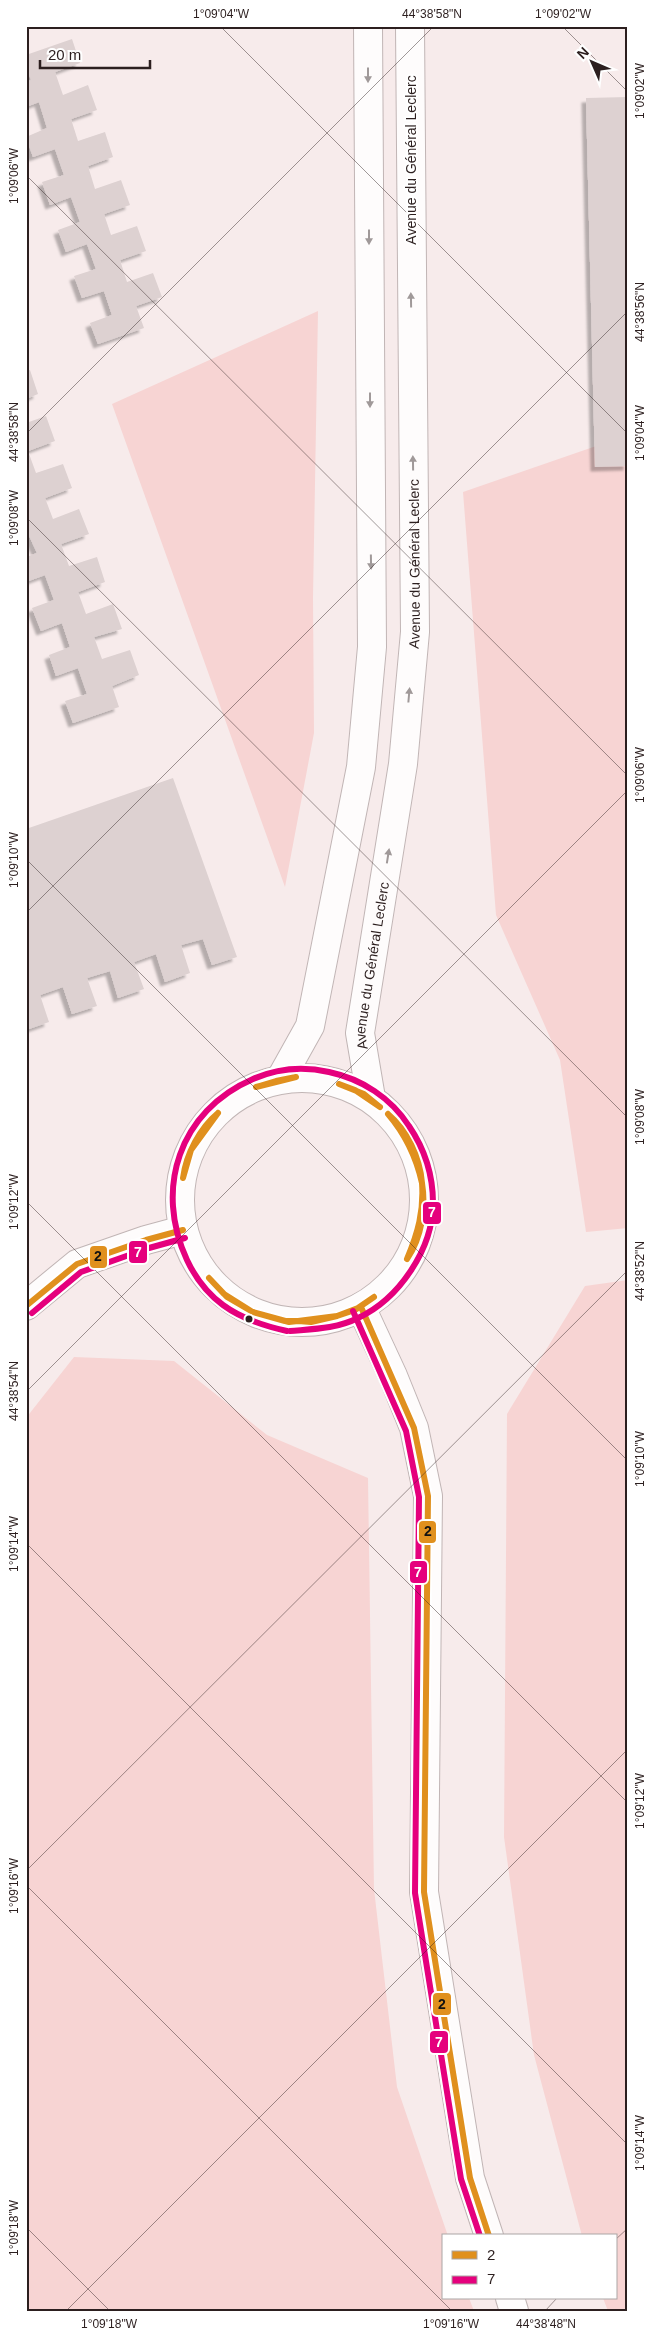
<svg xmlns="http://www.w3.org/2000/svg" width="654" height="2337" font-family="Helvetica,sans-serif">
  <defs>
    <filter id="shadow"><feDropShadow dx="-4.5" dy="4.5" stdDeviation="1" flood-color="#0004"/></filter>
  </defs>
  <rect width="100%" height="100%" fill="#f7ebeb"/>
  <path fill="#f7d4d3" d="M318,311l-5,287 1,135 -29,154 -173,-483z
    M628,435v793l-42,4 -26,-172 -64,-145 -33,-423z
    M628,1280v1031h-20l-5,-13h12v-62h-33l-48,-181 -30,-218 3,-423 78,-128z
    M74,1357l100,4 93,74 101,43 6,411 23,198 51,149h-5v62h26l5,13h-448v-893z"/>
  <path fill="#ddd1d1" filter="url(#shadow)" d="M72,39l8,24 -25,9 8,23 25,-10 9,25 -26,9 7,22 27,-9 8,25 -25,9 7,23 26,-9 9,25 -26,9 7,21 26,-9 9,25 -26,9 7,22 26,-9 9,24 -26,9 8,22 -46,16 -8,-21 22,-8 -8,-24 -22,7 -8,-22 22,-7 -9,-25 -21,8 -8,-22 22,-8 -9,-25 -21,8 -8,-23 22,-7 -9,-26 -22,8 -7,-20 21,-9 -8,-26 -13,5v-25l5,-2 -5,-13v-12z
    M628,97v369l-33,1 -9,-369z
    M30,370l8,24 -12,5v-28z
    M46,416l9,25 -27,10 8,22 27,-9 9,24 -27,10 8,21 26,-10 10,25 -28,10 8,22 28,-9 8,25 -27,10 8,22 27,-10 9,25 -28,8 8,22 28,-9 9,25 -27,11 7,21 -46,16 -8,-22 22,-7 -9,-26 -22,8 -7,-21 21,-8 -8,-24 -21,8 -9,-23 22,-8 -9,-25 -19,7v-25l11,-4 -11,-24v-106z
    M173,778l64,179 -25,8 -9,-26 -22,6 9,28 -25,9 -9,-28 -22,8 10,27 -26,9 -8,-27 -23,7 10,28 -25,8 -9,-27 -23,8 9,27 -23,8v-201z"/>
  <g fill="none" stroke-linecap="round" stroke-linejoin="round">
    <g stroke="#c1b5b5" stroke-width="30">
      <g id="secondary">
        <path d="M281,1078l29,-52 51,-259 11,-120 -4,-621"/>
        <circle cx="302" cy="1200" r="122"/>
        <path id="s1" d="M371,1098l-11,-65 43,-269 12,-132 -5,-606"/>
        <path d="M26,1306l51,-42 69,-24 37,-10"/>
        <path d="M361,1307l32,69 21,52 14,68 -4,396 46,286 19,58"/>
        <path d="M510,2298l4,13"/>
      </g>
    </g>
    <use href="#secondary" stroke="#fefcfc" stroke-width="28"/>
    <g stroke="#fff" stroke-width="10">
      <path id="bus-1" d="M339,1084l25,10 16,13
        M339,1084l16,6 25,17
        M256,1087l20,-6 20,-4
        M256,1087l40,-10
        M388,1114c19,16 32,44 34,69
        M388,1114c18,21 28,42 34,69
        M183,1178c3,-24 17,-50 35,-65
        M183,1178l8,-28 27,-37
        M407,1259c11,-26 17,-48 15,-76
        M407,1259c15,-22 19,-51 15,-76
        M209,1278l15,16 27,17
        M209,1278l18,19 24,14
        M26,1306l51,-42 69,-24 37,-10
        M361,1307l53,121 14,68 -4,396 46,286 19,58
        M253,1312l32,9h13
        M253,1312l36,10 9,-1
        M337,1316l21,-8 16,-11
        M337,1316l18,-6 19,-13
        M298,1321l13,1 26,-6
        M298,1321l39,-5"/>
    </g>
    <g stroke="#fff" stroke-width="10">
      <path id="bus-2" d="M353,1311l53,120 13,66 -4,396 46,286 19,57
        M32,1313l49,-41 68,-24 36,-10
        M287,1331c-23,-5 -45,-12 -64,-26 -15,-11 -28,-28 -36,-45 -33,-71 -8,-149 66,-181 25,-11 50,-13 76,-7 33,7 62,26 80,54 15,22 24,49 24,77 0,46 -34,96 -75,115 -22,11 -45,11 -68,13"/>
    </g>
    <use href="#bus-1" stroke="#e0901e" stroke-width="6"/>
    <use href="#bus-2" stroke="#e5007d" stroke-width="6"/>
  </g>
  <defs><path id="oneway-solid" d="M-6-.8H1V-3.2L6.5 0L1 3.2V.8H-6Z" transform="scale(1.25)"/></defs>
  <g fill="#a09999">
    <use href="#oneway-solid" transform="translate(368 75) rotate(90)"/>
    <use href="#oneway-solid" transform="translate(369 237) rotate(90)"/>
    <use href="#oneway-solid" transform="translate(411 300) rotate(-91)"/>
    <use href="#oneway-solid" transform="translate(370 400) rotate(90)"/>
    <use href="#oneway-solid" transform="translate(413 463) rotate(-91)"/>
    <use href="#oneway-solid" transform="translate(371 562) rotate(89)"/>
    <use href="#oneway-solid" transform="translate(409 695) rotate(-85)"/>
    <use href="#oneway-solid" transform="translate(388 856) rotate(-81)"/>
  </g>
  <path fill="none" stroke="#2c1f1f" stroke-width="1" stroke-opacity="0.45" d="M220,26l408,408M562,26l66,66M26,175l602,601M26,434l408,-408M26,517l602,601M26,859l602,602M26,913l602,-602M26,1201l602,602M26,1392l602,-602M26,1543l602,602M26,1871l602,-601M26,1885l426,426M26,2227l84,84M615,2240l13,-12M66,2311l562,-562M545,2311l12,-13"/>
  <circle fill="#2c1f1f" stroke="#fff" stroke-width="2" cx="249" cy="1319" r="4.5"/>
  <g text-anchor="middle" stroke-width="4" stroke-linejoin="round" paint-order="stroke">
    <g font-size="14" fill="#2c1f1f" stroke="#fff">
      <text transform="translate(411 160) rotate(-90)" y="5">Avenue du Général Leclerc</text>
      <text dy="5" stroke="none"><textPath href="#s1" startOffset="539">Avenue du Général Leclerc</textPath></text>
      <text dy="5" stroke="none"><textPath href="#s1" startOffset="134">Avenue du Général Leclerc</textPath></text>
    </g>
  </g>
  <g stroke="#fff" stroke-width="2">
    <rect x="422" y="1201" width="20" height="24" rx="5" fill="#e5007d"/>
    <rect x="128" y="1240" width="20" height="24" rx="5" fill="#e5007d"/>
    <rect x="89" y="1245" width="19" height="24" rx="5" fill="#e0901e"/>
    <rect x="418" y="1520" width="19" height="24" rx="5" fill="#e0901e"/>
    <rect x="409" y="1560" width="19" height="24" rx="5" fill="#e5007d"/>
    <rect x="432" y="1992" width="20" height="24" rx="5" fill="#e0901e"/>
    <rect x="429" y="2030" width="20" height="24" rx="5" fill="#e5007d"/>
  </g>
  <g font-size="14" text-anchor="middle" font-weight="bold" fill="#fff">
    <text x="432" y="1217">7</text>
    <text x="138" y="1257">7</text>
    <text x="418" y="1577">7</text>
    <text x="439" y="2047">7</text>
  </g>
  <g font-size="14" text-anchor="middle" font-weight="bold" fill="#111">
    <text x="98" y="1261">2</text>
    <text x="428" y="1536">2</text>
    <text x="442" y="2009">2</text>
  </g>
  <rect width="654" height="2337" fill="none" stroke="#ffffff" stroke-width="55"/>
  <rect x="442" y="2234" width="175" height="65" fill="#ffffff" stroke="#aba5a5"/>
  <rect x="452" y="2251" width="25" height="8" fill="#e0901e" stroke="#aba5a5"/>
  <text x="487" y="2260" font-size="15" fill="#2c1f1f">2</text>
  <rect x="452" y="2276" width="25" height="8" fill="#e5007d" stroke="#aba5a5"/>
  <text x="487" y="2284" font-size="15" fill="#2c1f1f">7</text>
  <g transform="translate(592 62) rotate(315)" stroke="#ffffff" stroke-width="4" paint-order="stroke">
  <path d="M0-4L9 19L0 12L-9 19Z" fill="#2c1f1f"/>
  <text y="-8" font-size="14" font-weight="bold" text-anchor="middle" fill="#2c1f1f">N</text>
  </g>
  <path d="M40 60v8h110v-8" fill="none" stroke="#2c1f1f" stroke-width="2.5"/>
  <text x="48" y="60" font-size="15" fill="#2c1f1f" stroke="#ffffff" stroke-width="4" paint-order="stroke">20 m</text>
  <rect x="28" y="28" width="598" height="2282" fill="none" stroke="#2c1f1f" stroke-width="2"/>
  <g font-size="12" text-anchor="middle" fill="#2c1f1f">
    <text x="221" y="18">1°09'04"W</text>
    <text x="432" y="18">44°38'58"N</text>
    <text x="563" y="18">1°09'02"W</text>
    <text transform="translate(640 91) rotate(-90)" y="4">1°09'02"W</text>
    <text transform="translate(14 176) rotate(-90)" y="4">1°09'06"W</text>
    <text transform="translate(640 312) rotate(-90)" y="4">44°38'56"N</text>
    <text transform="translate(14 432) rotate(-90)" y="4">44°38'58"N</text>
    <text transform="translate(640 433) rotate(-90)" y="4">1°09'04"W</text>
    <text transform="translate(14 518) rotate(-90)" y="4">1°09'08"W</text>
    <text transform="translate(640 775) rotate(-90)" y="4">1°09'06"W</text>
    <text transform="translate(14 860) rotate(-90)" y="4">1°09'10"W</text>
    <text transform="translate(640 1117) rotate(-90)" y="4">1°09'08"W</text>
    <text transform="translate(14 1202) rotate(-90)" y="4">1°09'12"W</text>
    <text transform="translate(640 1271) rotate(-90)" y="4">44°38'52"N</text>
    <text transform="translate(14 1391) rotate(-90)" y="4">44°38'54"N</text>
    <text transform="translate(640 1459) rotate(-90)" y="4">1°09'10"W</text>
    <text transform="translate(14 1544) rotate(-90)" y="4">1°09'14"W</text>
    <text transform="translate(640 1801) rotate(-90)" y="4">1°09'12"W</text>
    <text transform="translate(14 1886) rotate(-90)" y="4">1°09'16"W</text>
    <text transform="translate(640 2143) rotate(-90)" y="4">1°09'14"W</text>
    <text transform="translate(14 2228) rotate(-90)" y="4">1°09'18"W</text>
    <text x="109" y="2328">1°09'18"W</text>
    <text x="451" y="2328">1°09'16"W</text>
    <text x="546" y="2328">44°38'48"N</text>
  </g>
</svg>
